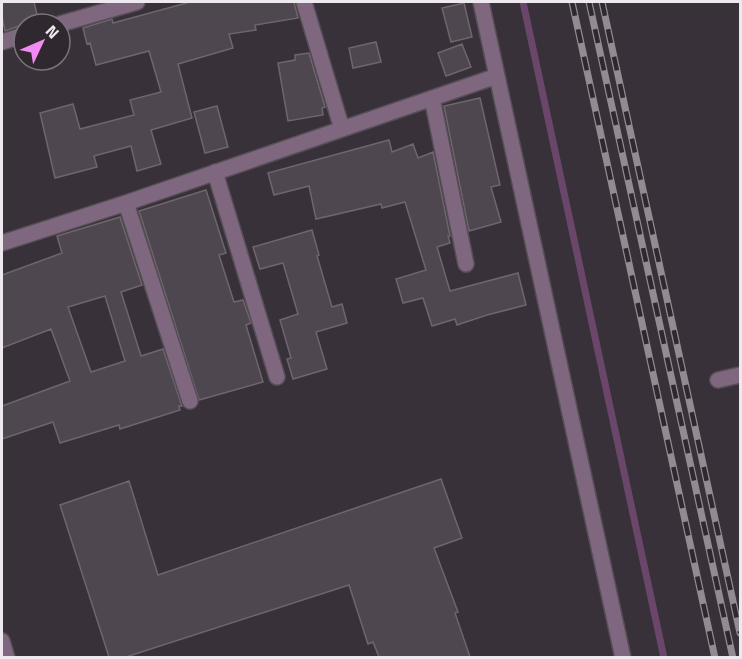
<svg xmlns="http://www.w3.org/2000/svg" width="742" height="659" font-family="'Titillium Web',sans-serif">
  <rect width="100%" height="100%" fill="#393139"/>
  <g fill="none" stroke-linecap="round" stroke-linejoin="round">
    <path stroke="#6a466b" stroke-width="7" d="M523,2l141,656"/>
  </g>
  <path fill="#4f474f" stroke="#6e656d" stroke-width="1.5" fill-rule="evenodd" d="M2,2h32l5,21 -15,1 -19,7 -3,-14z
    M190,2h104l4,16 -43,7 1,5 -27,4 4,14 -55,16 14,54 -41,12 10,34 -24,7 -6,-25 -37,10 3,11 -42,11 -15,-65 33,-9 7,25 54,-14 -4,-15 31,-8 -12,-41 -53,14 -6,-22 -3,1 -4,-16 29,-9 1,4z
    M464,3l8,34 -21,5 -9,-34z
    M376,42l5,20 -28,6 -4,-20z
    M462,44l9,23 -25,9 -8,-23z
    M309,53l16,54 -3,1 1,7 -35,6 -10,-58 17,-3v-5z
    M480,98l20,87 -9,2 10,35 -32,9 -25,-125z
    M217,106l11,41 -23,6 -11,-41z
    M389,140l3,12 21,-8 5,14 15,-6 17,84h-2l2,7 -13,4 13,44 68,-18 8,32 -39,10 -30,10 -2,-6 -23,7 -9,-28 -20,5 -7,-24 30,-9 -21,-68 -23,6 -1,-4 -65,15 -7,-33 -35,9 -6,-22z
    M206,190l20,63 -7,2 15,47 9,-2 8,23 -5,2 17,57 -64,18 -60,-189z
    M120,217l22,68 -21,7 20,64 22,-7 19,57h-3l1,4 -60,19 -1,-4 -59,18 -7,-21 -51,17v-33l68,-25 -19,-52 -49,19v-73l60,-22 -5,-17zM105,296l20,65 -34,11 -23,-65z
    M312,230l7,25 -2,1 15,51 10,-3 5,19 -31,9 11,37 -34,10 -6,-20 4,-1 -11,-38 18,-6 -15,-51 -23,6 -7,-22z
    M441,479l21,59 -28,10 24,64 -3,1 15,44h-91l-6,-15 -5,2 -19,-59 -223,72h-17l-49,-152 69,-24 29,94z"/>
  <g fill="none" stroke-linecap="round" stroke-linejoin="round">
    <g stroke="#564e56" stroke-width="18">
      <path id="minor" d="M304,2l38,127
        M481,2l142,656
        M60,24l77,-22
        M2,42l22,-7
        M432,98l34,166
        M215,172l62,205
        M126,203l64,198
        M2,243l124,-40 371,-127
        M718,380l22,-5
        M2,641l5,17"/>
    </g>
    <use href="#minor" stroke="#7f677f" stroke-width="15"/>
    <g stroke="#928b92" stroke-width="7">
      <path id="rail" d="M572,2l143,656
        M589,2l144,656
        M602,2l138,631"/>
    </g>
    <use href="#rail" stroke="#2f282f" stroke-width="4.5" stroke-dasharray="14" stroke-linecap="butt"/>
  </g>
  <rect width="742" height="659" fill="none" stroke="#eee9ee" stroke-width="6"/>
  <g transform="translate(42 42) rotate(46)"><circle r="28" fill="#2f282f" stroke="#7b757b" stroke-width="1.5"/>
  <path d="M0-4.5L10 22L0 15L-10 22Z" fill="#f28af3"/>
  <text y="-9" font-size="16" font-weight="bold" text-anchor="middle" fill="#eee9ee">N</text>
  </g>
</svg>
